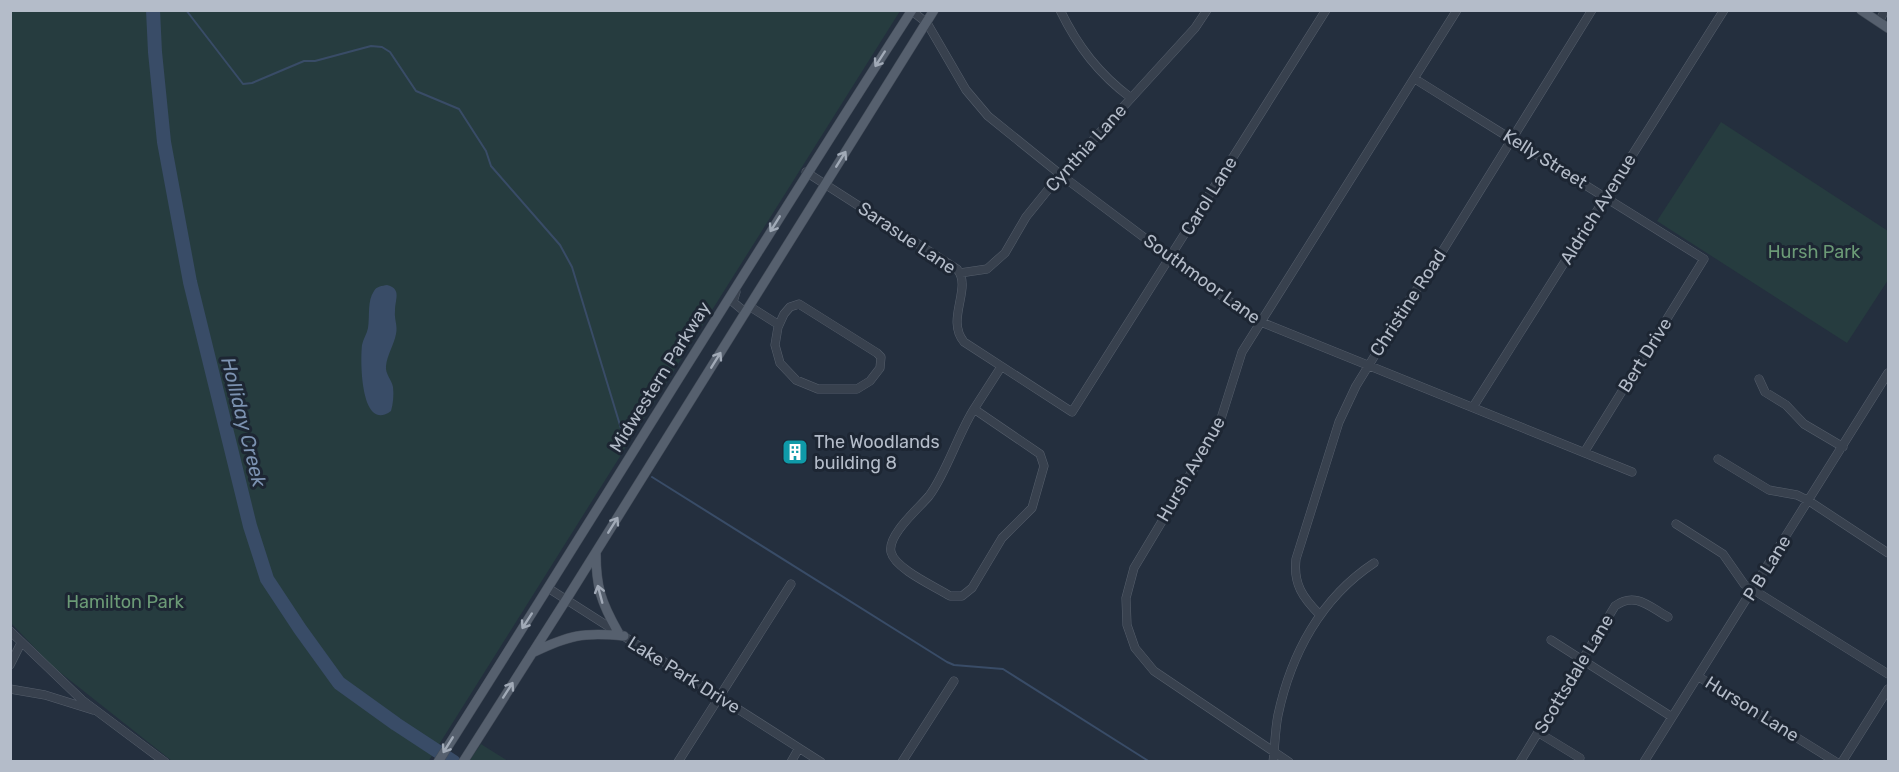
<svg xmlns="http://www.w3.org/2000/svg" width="1899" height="772" font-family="Rubik,sans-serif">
  <rect width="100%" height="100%" fill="#242f3e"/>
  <path fill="#263c3f" d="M10,11h890l-472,751h-53l-3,-2 1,1h-201l-120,-95 -41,-43z
    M1721,122l167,109v49l-41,63 -190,-122z
    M481,744l3,2 24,15h-39z"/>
  <path fill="#394c67" d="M387,285c15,4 8,14 8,26 -1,8 3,15 1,23 -2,11 -9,21 -10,32 -1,8 6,14 7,21 1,8 0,17 -2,24 -30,22 -31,-49 -29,-66 1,-6 5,-11 6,-17 2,-12 -1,-27 6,-37 3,-5 8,-5 13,-6z"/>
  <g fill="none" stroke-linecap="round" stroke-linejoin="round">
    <path stroke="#394c67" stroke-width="2" d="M186,10l57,74 9,-1 52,-22h11l56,-15 11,1 8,5 26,39 43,18 27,42 5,15 69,79 12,22 51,168
      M652,477l295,185 7,3 49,4 147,93"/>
    <path stroke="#394c67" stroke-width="14" d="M153,10l2,42 9,90 26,140 60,244 17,53 33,50 39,54 57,41 58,38"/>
    <g stroke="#565f6c" stroke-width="9">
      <path id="minor" d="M1060,10c18,37 39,64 71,88
        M912,11l15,12 39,67 22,26 73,59 165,124 35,23 371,150
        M1879,22l6,-12
        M1415,79l289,180 -119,192
        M806,172l151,97c16,19 -12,50 7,73l108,70 254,-402
        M960,273l27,-4 18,-16 21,-36 25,-31 144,-158 12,-18
        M736,292l-3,10 12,10
        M799,304l78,49 4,4 -1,11 -10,13 -13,8h-39l-22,-9 -16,-17 -5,-18 3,-18 6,-13 6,-7z
        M749,306l30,19
        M1759,379l6,13 21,13 18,19 39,23
        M1473,407l251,-397
        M974,409l66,45 4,12 -12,42 -30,30 -30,50 -10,8h-12c-14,-9 -55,-27 -59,-44 -4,-17 28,-44 38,-56 17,-22 29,-62 45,-87z
        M974,409l27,-42
        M1718,459l51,31 28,5 12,6 79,52
        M1676,524l47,30 21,30 144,90
        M548,588l273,174
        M1320,615c-17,-17 -27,-31 -24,-56l43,-137 17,-36 53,-86 18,-24 165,-266
        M10,631l72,69 83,62
        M1551,640l121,77
        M10,665l11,-22
        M1699,677l137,85
        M10,689l35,6 48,15
        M1539,733l41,25
        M678,762l113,-178
        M791,762l8,-14
        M902,762l52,-81
        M1273,762c2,-16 2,-32 5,-47 13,-61 43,-117 96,-152
        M1289,762l-135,-91 -19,-23 -8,-23 -1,-27 8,-30 84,-140 24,-76 215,-342
        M1520,762l95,-156c20,-15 35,1 53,11
        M1644,762l244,-389
        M1842,762l46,-73"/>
    </g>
    <g stroke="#414a57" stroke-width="10">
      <path id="major" d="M1861,10l27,18
        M596,553c0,34 5,49 22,79
        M532,653c37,-18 51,-21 92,-17
        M438,762c159,-250 313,-503 474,-752
        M463,762l103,-162 368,-590"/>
    </g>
    <use href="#minor" stroke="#38414e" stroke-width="8"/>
    <use href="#major" stroke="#56606e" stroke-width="9"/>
  </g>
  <defs><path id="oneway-shaft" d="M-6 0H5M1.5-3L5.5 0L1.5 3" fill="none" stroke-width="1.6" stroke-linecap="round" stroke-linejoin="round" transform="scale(1.5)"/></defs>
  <g stroke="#a1aab7">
    <use href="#oneway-shaft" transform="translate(880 59) rotate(123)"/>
    <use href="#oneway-shaft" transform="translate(841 159) rotate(-58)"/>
    <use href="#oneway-shaft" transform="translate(775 224) rotate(122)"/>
    <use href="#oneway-shaft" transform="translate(716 360) rotate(-58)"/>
    <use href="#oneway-shaft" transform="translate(613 525) rotate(-58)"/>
    <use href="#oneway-shaft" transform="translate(600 594) rotate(-105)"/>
    <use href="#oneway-shaft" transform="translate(527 621) rotate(123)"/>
    <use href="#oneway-shaft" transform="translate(508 690) rotate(-57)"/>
    <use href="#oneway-shaft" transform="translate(448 745) rotate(122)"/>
  </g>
  <defs>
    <g id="building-square" transform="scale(1.35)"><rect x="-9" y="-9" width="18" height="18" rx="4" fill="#0f9aa8" stroke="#1d2633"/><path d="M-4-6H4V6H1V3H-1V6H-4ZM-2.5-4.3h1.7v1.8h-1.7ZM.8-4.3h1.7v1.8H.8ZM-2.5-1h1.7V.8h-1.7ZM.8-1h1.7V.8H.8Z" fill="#fff"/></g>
  </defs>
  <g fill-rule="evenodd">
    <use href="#building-square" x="795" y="452"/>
  </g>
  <g text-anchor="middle" stroke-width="6" stroke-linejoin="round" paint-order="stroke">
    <g font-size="18" fill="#b4bcc9" stroke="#1d2633">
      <text transform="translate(1086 148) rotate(-48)" y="6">Cynthia Lane</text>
      <text transform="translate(1545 159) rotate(32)" y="6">Kelly Street</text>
      <text transform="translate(1209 196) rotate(-58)" y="6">Carol Lane</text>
      <text transform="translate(1598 209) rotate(-58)" y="6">Aldrich Avenue</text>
      <text transform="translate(907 238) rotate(34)" y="6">Sarasue Lane</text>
      <text transform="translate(1202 279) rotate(36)" y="6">Southmoor Lane</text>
      <text transform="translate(1408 303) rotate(-57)" y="6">Christine Road</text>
      <text transform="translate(1645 355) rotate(-58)" y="6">Bert Drive</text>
      <text transform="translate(660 377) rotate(-58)" y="6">Midwestern Parkway</text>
      <text transform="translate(1191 469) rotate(-60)" y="6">Hursh Avenue</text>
      <text transform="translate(1767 568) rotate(-58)" y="6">P B Lane</text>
      <text transform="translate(1574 674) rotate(-59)" y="6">Scottsdale Lane</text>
      <text transform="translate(684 675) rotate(32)" y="6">Lake Park Drive</text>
      <text transform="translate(1752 709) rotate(32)" y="6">Hurson Lane</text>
    </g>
    <g font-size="18" fill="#6b9a76" stroke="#1d2633">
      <text x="1814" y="258">Hursh Park</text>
      <text x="125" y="608">Hamilton Park</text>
    </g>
    <g font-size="18" fill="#b4bcc9" stroke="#1d2633" text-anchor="start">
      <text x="814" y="448">The Woodlands<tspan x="814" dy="21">building 8</tspan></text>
    </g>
    <g font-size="20" font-style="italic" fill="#7c92b1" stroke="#1d2633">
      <text transform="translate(244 422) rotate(76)" y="7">Holliday Creek</text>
    </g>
  </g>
  <rect width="1899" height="772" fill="none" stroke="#b4bcc9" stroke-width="24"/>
</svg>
